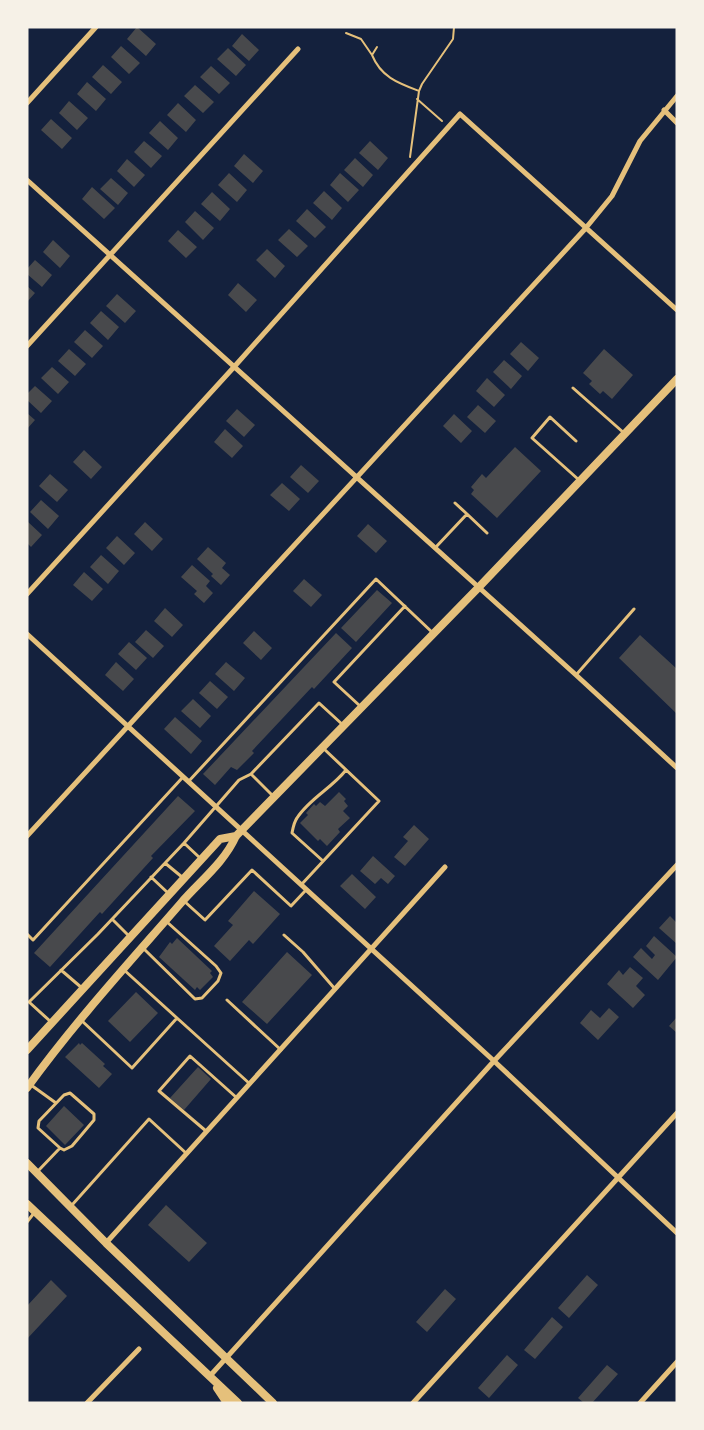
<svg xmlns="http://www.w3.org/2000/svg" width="704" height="1430" font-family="Manrope,sans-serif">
  <rect width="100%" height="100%" fill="#14213d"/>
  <path fill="#48494c" d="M137,27l19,17 -10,12 -19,-17z
    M242,34l17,16 -10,11 -17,-15z
    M121,46l19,17 -11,11 -18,-17z
    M228,48l18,17 -10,11 -19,-17z
    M103,65l19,17 -11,12 -19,-17z
    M211,66l19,17 -11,11 -19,-17z
    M87,82l19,17 -10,12 -19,-17z
    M195,85l19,17 -11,11 -19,-17z
    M69,101l19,17 -11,12 -18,-17z
    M178,103l18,17 -10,12 -19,-17z
    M51,119l21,19 -10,11 -21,-19z
    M160,121l18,17 -10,12 -19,-17z
    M144,141l18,15 -11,12 -17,-16z
    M370,141l18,17 -10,12 -19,-17z
    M244,154l19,17 -10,12 -19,-17z
    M355,158l18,17 -10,12 -19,-17z
    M127,159l18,16 -11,12 -17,-16z
    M229,173l18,17 -10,12 -19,-17z
    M340,173l19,17 -11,12 -18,-17z
    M111,178l17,15 -10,12 -18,-16z
    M92,187l23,21 -11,11 -22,-20z
    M324,191l18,17 -10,12 -19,-17z
    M212,192l18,17 -10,12 -19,-17z
    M307,209l19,18 -11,11 -19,-17z
    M195,211l19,17 -11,12 -18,-18z
    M289,229l19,17 -11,11 -19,-17z
    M178,230l19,17 -11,11 -18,-17z
    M53,240l17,16 -10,12 -17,-16z
    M267,249l18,17 -10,12 -19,-18z
    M35,260l17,15 -10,12 -15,-13v-5z
    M238,283l19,17 -11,12 -18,-17z
    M27,286l8,7 -8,9z
    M117,294l19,17 -11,12 -19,-17z
    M101,311l18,16 -11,13 -18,-17z
    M85,330l18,16 -11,12 -18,-16z
    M521,342l18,16 -11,13 -18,-17z
    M69,349l17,15 -11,12 -17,-15z
    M604,349l29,26 -21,24 -9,-8 -3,3 -11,-10 3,-3 -9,-8z
    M504,360l18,16 -11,13 -18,-17z
    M52,367l17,15 -11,12 -17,-16z
    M487,378l18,17 -11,12 -18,-16z
    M35,386l17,15 -11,12 -14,-13v-6z
    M478,405l18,16 -11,12 -18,-16z
    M237,409l18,16 -11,12 -18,-16z
    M27,413l8,7 -8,9z
    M454,414l18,17 -11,12 -18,-17z
    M225,429l18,17 -11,12 -18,-16z
    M515,447l26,24 -44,47 -26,-24 3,-4 -3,-3 11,-13 4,4z
    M84,450l18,17 -11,12 -18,-17z
    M301,465l18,16 -11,12 -18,-16z
    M50,474l18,16 -11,12 -18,-16z
    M282,483l18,16 -11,12 -19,-16z
    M41,500l18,16 -11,13 -18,-17z
    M27,521l15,14 -11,12 -4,-4z
    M145,522l18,17 -11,12 -18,-17z
    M368,524l19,17 -11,12 -19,-17z
    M117,536l18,17 -11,12 -18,-17z
    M208,547l18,16 -4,5 8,7 -9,10 -10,-9 2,-2 -16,-15z
    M101,555l18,16 -11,13 -18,-17z
    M192,565l18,16 -4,5 7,7 -9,10 -10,-9 3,-3 -16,-14z
    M84,572l19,17 -11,12 -19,-16z
    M304,579l18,16 -11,12 -18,-16z
    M377,590l15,13 -36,39 -15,-14z
    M165,608l18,17 -11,12 -18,-16z
    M146,630l18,16 -11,12 -18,-16z
    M254,631l18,17 -11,12 -18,-17z
    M336,633l16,15 -38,41 -2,-2 -60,64 2,2 -17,17 -6,-3 -16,18 -12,-11z
    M640,635l37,34v45l-58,-56z
    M129,642l18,16 -11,12 -18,-16z
    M116,662l18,17 -11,12 -18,-16z
    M226,662l19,16 -11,13 -19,-17z
    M210,681l18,16 -11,12 -18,-16z
    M193,699l18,17 -11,12 -19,-17z
    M175,717l27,24 -11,13 -27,-25z
    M339,792l7,7 -2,2 4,5 -5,5 7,7 -12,11 2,3 -13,14 -7,-7 -2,2 -18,-18 8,-8 -2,-2 8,-9 2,2 4,-4 5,4z
    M178,796l17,15 -44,45 2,2 -51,56 -2,-2 -50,55 -16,-14z
    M414,825l15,14 -24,27 -11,-9 14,-16 -5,-4z
    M373,856l22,20 -7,8 -7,-6 -6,6 -15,-13z
    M352,874l24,23 -11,12 -25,-23z
    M254,891l26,23 -27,30 -4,-4 -19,21 -16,-15 19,-21 -5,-4z
    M670,916l7,7v21l-18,-16z
    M654,936l23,21 -19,23 -25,-23 8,-9 11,11 3,-4 -9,-9z
    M177,938l35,33 -2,2 3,4 -13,13 -3,-3 -2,3 -36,-33 11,-15 2,2z
    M287,952l25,23 -45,49 -25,-22z
    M630,967l13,11 -7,8 9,9 -12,13 -26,-24 12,-14 4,5z
    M136,992l22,21 -28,29 -22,-21z
    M609,1008l10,9 -21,23 -18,-17 11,-13 9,8z
    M677,1017v16l-8,-7z
    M79,1043l1,2 2,-2 23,21 -2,2 9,8 -13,14 -34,-31z
    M198,1067l13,12 -27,31 -14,-12z
    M64,1106l20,19 -19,20 -19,-19z
    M166,1205l41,38 -18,19 -41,-37z
    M587,1275l11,10 -29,33 -11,-10z
    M51,1280l16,16 -40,43v-33z
    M445,1289l11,10 -29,33 -11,-10z
    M552,1317l11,10 -28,32 -11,-9z
    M507,1355l11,10 -29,33 -11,-10z
    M607,1365l11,9 -26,29h-8l-6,-5z"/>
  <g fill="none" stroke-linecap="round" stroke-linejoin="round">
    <path stroke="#e5c07b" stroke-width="2" d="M346,33l15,6 11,16
      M377,47l-5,8c9,22 26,28 47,36
      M417,99l25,22
      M410,157l9,-66 3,-7 31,-45 1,-12"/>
    <path stroke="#e5c07b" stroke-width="3" d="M573,388l51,45
      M576,441l-26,-24 -18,21 47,42
      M455,503l12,11
      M435,548l32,-34 20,19
      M576,675l58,-66
      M360,706l-26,-24 71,-76
      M188,782l188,-203 58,55
      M274,797l-23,-23 68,-71 24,22
      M184,843l16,15
      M323,861l-31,-28c1,-5 2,-11 5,-15 12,-19 35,-30 49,-48
      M165,863l17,14
      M151,877l17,16
      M301,885l78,-84 -56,-53
      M184,901l21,19 47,-50 39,36 15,-16
      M112,919l17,17
      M27,934l6,6 150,-163
      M284,935l19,17 32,37
      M144,949l51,50 7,-1 16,-17 3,-8 -5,-7 -49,-44
      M61,970l21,18
      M227,1000l54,50
      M177,1018l73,66
      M81,1020l51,48 45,-50 -54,-49
      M51,1022l-22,-20 69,-68 86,-91 55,-63 12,-6
      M31,1085l25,18
      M206,1131l-47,-40 31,-35 47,42
      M38,1171l22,-23 4,2 8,-4 22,-26v-6l-24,-21 -6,2 -25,26 -1,7 22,20
      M72,1205l77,-86 38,35
      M27,1222l7,-9"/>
    <path stroke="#e5c07b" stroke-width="5" d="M27,103l69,-76
      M664,110l13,13
      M27,180l549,495 101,93
      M27,346l271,-297
      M27,594l207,-227 226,-253 217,196
      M27,634l467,427 183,172
      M27,836l558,-607 27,-33 28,-55 37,-45
      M106,1243l339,-376
      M209,1377l285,-316 183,-196
      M87,1403l52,-54
      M413,1403l264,-290
      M640,1403l37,-41"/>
    <path stroke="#e5c07b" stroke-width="8" d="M27,1050l193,-211 16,-3
      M27,1088c47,-65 101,-124 154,-185 19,-22 43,-40 55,-67l243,-249 198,-208
      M27,1163l79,80 167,160
      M27,1204l211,199
      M217,1388l10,15"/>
  </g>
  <rect width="704" height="1430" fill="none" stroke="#f6f1e7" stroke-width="57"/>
</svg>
